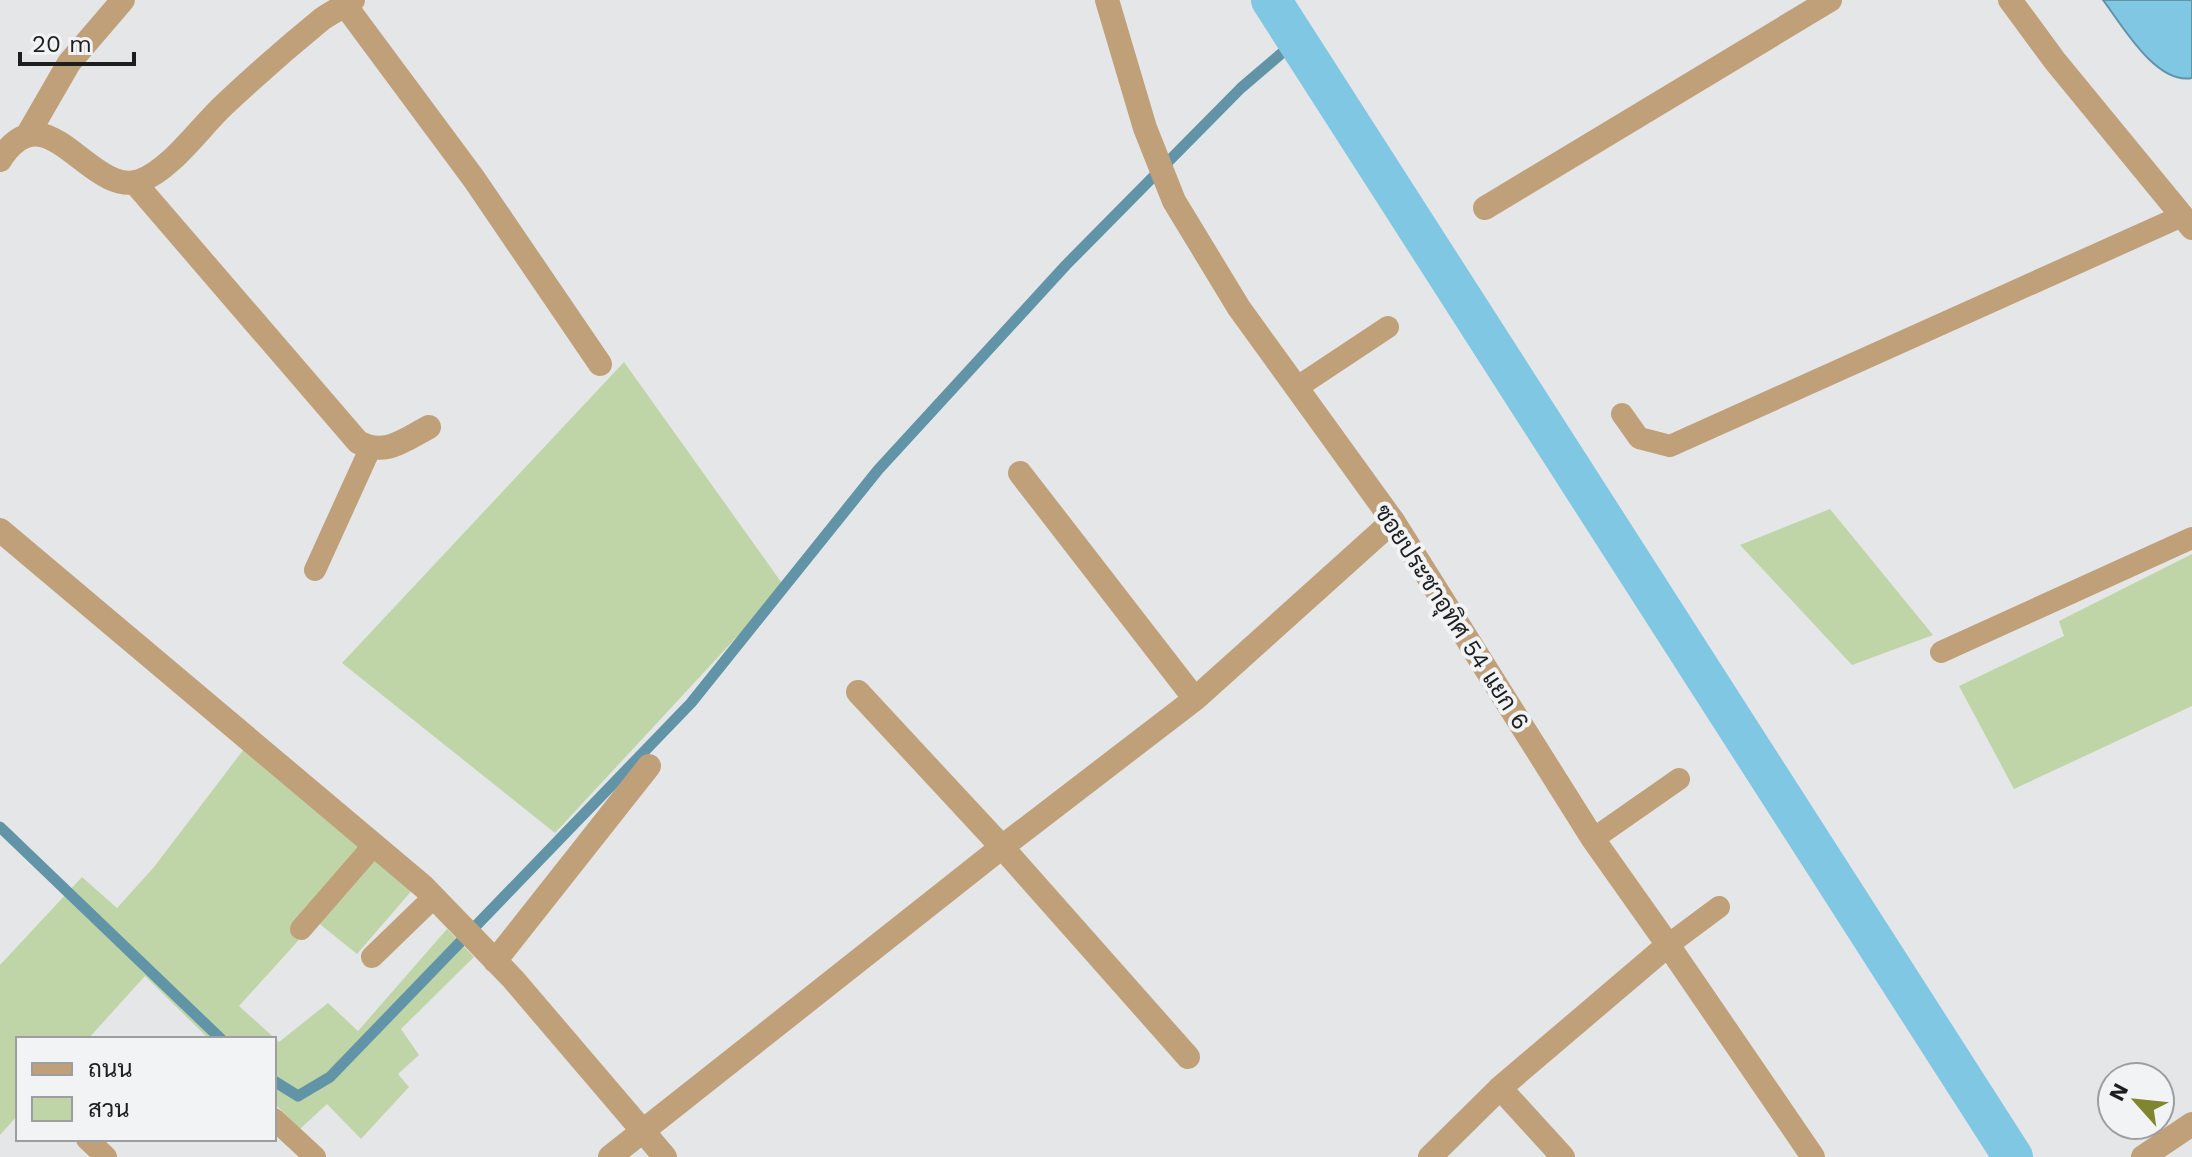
<svg xmlns="http://www.w3.org/2000/svg" width="2192" height="1157" font-family="'Work Sans',Sarabun,sans-serif">
  <rect width="100%" height="100%" fill="#e5e6e7"/>
  <path fill="#c0d5a7" d="M624,362l160,224 -229,247 -213,-170z
    M1830,509l103,126 -81,30 -112,-120z
    M2192,554v152l-178,83 -55,-103 105,-50 -5,-15z
    M244,749l170,139 -57,66 -41,-33 -77,85 40,36 49,-39 30,28 89,-102 27,28 -73,72 18,26 -21,19 11,13 -48,52 -34,-35 -27,25 -26,-26v-64h-65l-64,-63 -57,63h-70v76l-18,20v-170l82,-88 35,31 37,-41z"/>
  <path fill="#7fc7e3" stroke="#6294a8" stroke-width="2" d="M2103,0h89v78c-36,7 -70,-53 -89,-78z"/>
  <g fill="none" stroke-linecap="round" stroke-linejoin="round">
    <path stroke="#6294a8" stroke-width="11" d="M0,827l221,212
      M274,1081l24,15 32,-19 361,-374 187,-233 188,-205 175,-177 56,-48"/>
    <path stroke="#7fc7e3" stroke-width="40" d="M1271,0l742,1157"/>
    <path stroke="#bfa079" stroke-width="22" d="M1296,388l92,-61
      M1622,414l17,24 31,8 512,-230
      M315,570l55,-121
      M1941,652l251,-114
      M1593,839l86,-60
      M301,929l73,-84
      M1668,945l51,-38
      M372,957l62,-60
      M274,1119l41,38
      M87,1139l19,18"/>
    <path stroke="#bfa079" stroke-width="24" d="M2010,0l45,61 137,167
      M345,5l129,174 126,185
      M28,134l41,-71 54,-63
      M0,160c47,-74 89,38 140,21 32,-12 60,-54 85,-77 31,-29 64,-58 97,-85 10,-7 21,-12 31,-19
      M135,183l223,259c27,15 46,-2 71,-15
      M1485,208l345,-208
      M1020,473l175,226
      M0,530l424,357 89,92 152,178
      M858,692l144,155 186,210
      M1668,945l145,212
      M495,961l154,-195
      M1500,1088l63,69
      M610,1157l392,-310 193,-148 198,-178
      M2143,1157l49,-33"/>
    <path stroke="#bfa079" stroke-width="24" d="M1107,0l38,128 29,73 65,107 154,213 200,318 75,106 -168,143 -70,69"/>
  </g>
  <g text-anchor="middle" stroke-width="8" stroke-linejoin="round" paint-order="stroke">
    <g font-size="24" fill="#1e1e1f" stroke="#f2f3f4">
      <text transform="translate(1452 617) rotate(57)" y="8">ซอยประชาอุทิศ 54 แยก 6</text>
    </g>
  </g>
  <rect x="16" y="1037" width="260" height="104" fill="#f2f3f4" stroke="#9d9e9f" stroke-width="2"/>
  <rect x="32" y="1063" width="40" height="12" fill="#bfa079" stroke="#9d9e9f" stroke-width="2"/>
  <text x="88" y="1077" font-size="24" fill="#1e1e1f">ถนน</text>
  <rect x="32" y="1097" width="40" height="24" fill="#c0d5a7" stroke="#9d9e9f" stroke-width="2"/>
  <text x="88" y="1117" font-size="24" fill="#1e1e1f">สวน</text>
  <g transform="translate(2136 1101) rotate(297)"><circle r="38" fill="#f2f3f4" stroke="#9d9e9f" stroke-width="2"/>
  <path d="M0-6L14 30L0 20L-14 30Z" fill="#808530"/>
  <text y="-12" font-size="22" font-weight="bold" text-anchor="middle" fill="#1e1e1f">N</text>
  </g>
  <path d="M20 52v12h114v-12" fill="none" stroke="#1e1e1f" stroke-width="4"/>
  <text x="32" y="52" font-size="24" fill="#1e1e1f" stroke="#f2f3f4" stroke-width="6" paint-order="stroke">20 m</text>
</svg>
